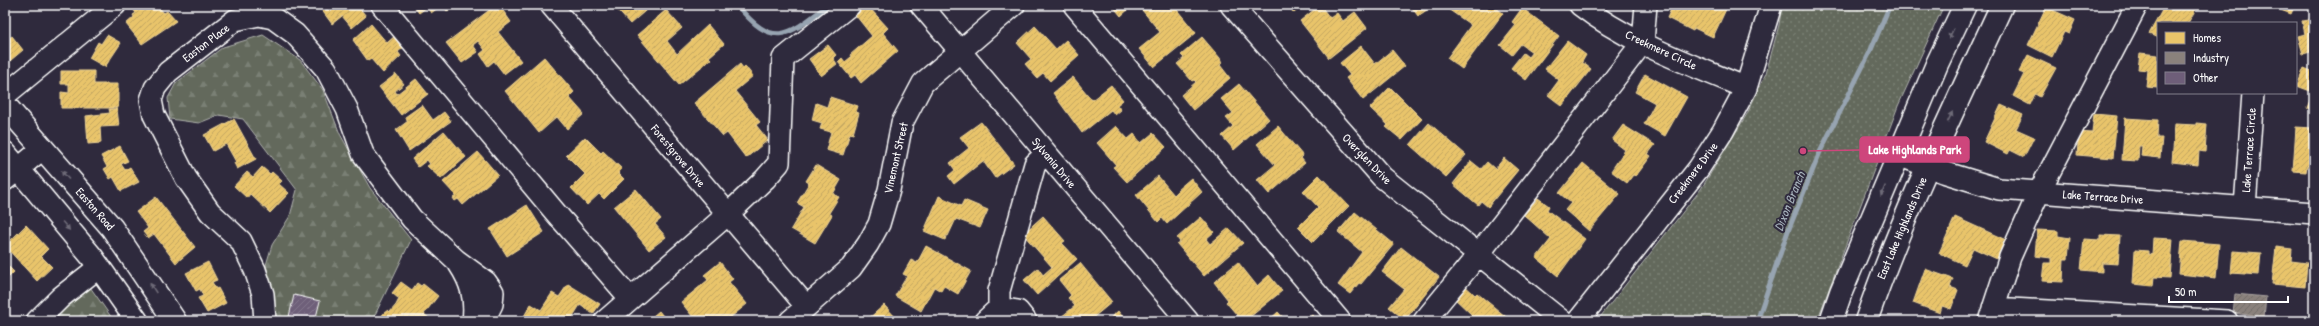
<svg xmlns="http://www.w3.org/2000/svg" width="2319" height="326" font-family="'Patrick Hand',sans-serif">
  <defs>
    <pattern id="grass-dots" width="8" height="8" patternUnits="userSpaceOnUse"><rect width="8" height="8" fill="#63695c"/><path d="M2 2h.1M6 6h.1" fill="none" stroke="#7a8074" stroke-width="1.8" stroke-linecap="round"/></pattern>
    <pattern id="forest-firs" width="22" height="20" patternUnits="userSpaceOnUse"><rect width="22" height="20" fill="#63695c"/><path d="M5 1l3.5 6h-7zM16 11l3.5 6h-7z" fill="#7a8074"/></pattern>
    <pattern id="homes-hatch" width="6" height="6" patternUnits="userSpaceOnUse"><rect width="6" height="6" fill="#e9c46a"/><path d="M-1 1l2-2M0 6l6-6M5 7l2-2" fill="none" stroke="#c2a662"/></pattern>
    <pattern id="industry-hatch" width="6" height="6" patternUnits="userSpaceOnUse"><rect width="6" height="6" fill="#8a817c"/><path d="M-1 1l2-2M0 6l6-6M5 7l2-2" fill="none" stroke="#716c69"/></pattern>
    <pattern id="building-hatch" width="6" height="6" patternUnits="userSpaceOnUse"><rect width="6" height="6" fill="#6e5e79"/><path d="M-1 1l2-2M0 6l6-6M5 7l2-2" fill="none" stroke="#84768d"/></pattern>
  </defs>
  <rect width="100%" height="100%" fill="#2f2a3d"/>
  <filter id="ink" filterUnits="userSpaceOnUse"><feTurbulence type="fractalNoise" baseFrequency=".025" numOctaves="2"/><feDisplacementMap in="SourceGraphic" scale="8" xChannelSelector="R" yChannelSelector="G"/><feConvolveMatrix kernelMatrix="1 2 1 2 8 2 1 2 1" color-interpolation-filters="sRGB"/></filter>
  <g filter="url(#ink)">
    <path fill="url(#grass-dots)" stroke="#b1b4ae" d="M1782,5h162l-46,101 -81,215h-220l104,-132 46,-75 19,-41 13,-48z"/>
    <path fill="url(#forest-firs)" stroke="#b1b4ae" d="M263,35l37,25 23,30 17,44 30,54 41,52 -39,81h-97l-1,-26 -8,-30 6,-20 18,-29 7,-26 -54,-71 -24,-4 -20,8 -29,-4 -2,-21 8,-15 47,-36z
      M90,287l24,34h-62z"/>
    <path fill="url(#homes-hatch)" stroke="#f0d697" d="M5,5l5,6 -5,4z
      M130,5h27l7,8 3,-2 9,10 -34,23 -16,-20 8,-7 -1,-2 3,-2z
      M318,5h39l9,11 -14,12 -10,-12 -10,8z
      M413,5h29l-11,8 -4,-6 -8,6z
      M443,5h12l-8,6z
      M496,5h3l12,17 -13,10 23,29 -17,13 -10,-13 -6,5 -8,-12 5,-4 -7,-9 -5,4 5,7 -16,11 -16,-20z
      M613,5h39l-22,19z
      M862,5h5l21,23 -5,5 15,18 -37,32 -6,-8 -4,3 -13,-16 4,-4 3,4 6,-5 -1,-2 22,-19 -19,-24z
      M1112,5h21l-12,11z
      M1149,5h24l23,28 -42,34 -15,-18 21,-17 -18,-22z
      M1287,5h16l-9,8z
      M1320,5l10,13 7,-5 6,8 12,-9 12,16 -38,30 -29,-37z
      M1410,5h24l-16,11z
      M1451,5h41l11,8 -41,56 -15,-11 24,-33 -23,-16z
      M1673,5l14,2 1,-2h40l-15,32 -19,-9 -1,3 -26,-13z
      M2165,5l32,2 -9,16h-30v15l-9,-4z
      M2273,5h22l-4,9 -18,-7z
      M2046,7l29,13 -6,14 -5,-2 -12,25 -24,-12z
      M1522,8l37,28 -33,44 -15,-12 12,-15 5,4 4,-5 -11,-8 -9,11 -12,-10 16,-20 -4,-3z
      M666,10l16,18 -15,13 10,13 31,-29 16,19 -15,13 2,2 -32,26 -42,-50z
      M2314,19v32l-11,3 -5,-18 7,-2 -3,-13z
      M371,24l16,19 9,-8 9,11 -7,6 3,4 -18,17 -12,-14 -3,2 -15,-21z
      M1035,26l21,23 10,-9 13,15 -29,26 -7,-8 -6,5 -12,-14 6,-5 -14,-16z
      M107,35l14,8 -16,24 -16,-9 9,-16 3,2z
      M12,36l11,14 -18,15v-24z
      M1202,37l18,21 2,5 -2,2 10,13 -37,32 -12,-15 15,-13 -2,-2 -2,1 -15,-17 7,-6 -3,-3z
      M1567,41l19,14 -4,7 9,7 -29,37 -14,-11 11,-15 -14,-11z
      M828,45l8,10 -3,3 4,6 -16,12 -12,-17z
      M1361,46l14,18 17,-14 13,16 -42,34 -17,-22 4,-3 -10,-12z
      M2140,53l18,2v33l-12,-1 2,-17 -10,-1z
      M2028,55l28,13 -16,29 -5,-3 -5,11 -17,-9 11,-22 -5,-2z
      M544,57l30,35 -5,5 15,17 -17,15 -10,-12 -18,16 -34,-42z
      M740,64l3,4 2,-2 8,10 -18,15 25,31 -4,3 12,15 -22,18 -19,-25 -4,3 -29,-33z
      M2304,68l10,4v38l-7,-2 6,-16 -16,-6z
      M61,71h33v13h24v24h-57v-16l8,1v-9h-8z
      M396,74l8,10 -9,7 2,3 19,-15 12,15 -27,21 -22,-28z
      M1645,74l42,23 -22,39 -21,-12 11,-21 -20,-11z
      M1073,77l19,23 19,-15 12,15 -6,5 4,5 -6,5 -4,-5 -29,23 -29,-40z
      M1239,84l30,35 -35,31 -12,-14 11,-10 -7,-8 7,-5 -12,-14z
      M1390,87l32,32 -20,21 -16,-13 2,-2 -18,-17z
      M830,97l28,9 -2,6 3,1 -6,21 -3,-1 -7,22 -17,-5 5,-18 -11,-3 2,-6 -10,-3 4,-17 11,4z
      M422,105l11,15 11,-8 7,9 -42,30 -13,-21 12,-9 -3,-4z
      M2001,105l22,10 -7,14 18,8 -10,20 -14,-7 -2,4 -24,-12z
      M109,109h8l2,17 -19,1 1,16 -13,1 -2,-28 24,-3z
      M2094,114l23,2 -4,42 -36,-3 2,-23 13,1z
      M2125,118l33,2 -1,18h5l-2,20 -19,-2 1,-10h-3l-1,15 -16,-1z
      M234,119l22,40 -19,10 -3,-6 2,-1 -10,-18 -13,7 -9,-16z
      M981,122l33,42 -19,14 -12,-17 -29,23 -6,-8 7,-6 -5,-7 19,-15 -9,-11z
      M1429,123l37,32 -20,22 -36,-32z
      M2196,123l11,1 -2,28 -6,-1 -1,14 -26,-3 3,-38 21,1z
      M1623,125l32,20 -7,9 3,2 -15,20 -3,-1 -6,8 -16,-12 14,-21 -13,-10z
      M1116,126l12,13 6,-5 7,9 12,-10 13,14 -39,35 -14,-15 3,-2 -19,-22z
      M1278,126l25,30 -2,2 4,5 -36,31 -12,-14 18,-15 -18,-21z
      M2296,127l17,1 1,38h-7l-1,6 -13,-1z
      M444,131l22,26 -25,22 -14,-13 3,-2 -3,-4 -9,7 -6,-8z
      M585,137l16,16 2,-2 19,18 -4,4 6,6 -20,20 -5,-5 -12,11 -16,-17 14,-14 -19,-19z
      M120,146l8,15 -7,3 4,6 5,-3 9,15 -18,9 -8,-14 -3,2 -6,-10 3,-2 -6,-11z
      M478,152l20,23 -35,30 -5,-6 -3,2 -2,-3 3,-2 -13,-14z
      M1504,158l14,12 -30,37 -7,-6 -3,4 -25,-21 18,-23 10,8 6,-7 8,7z
      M1583,163l37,31 -31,37 -24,-21 6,-7 -12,-10z
      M816,165l25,15 -8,14 6,3 -10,16 3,2 -17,28 -24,-14 13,-22 -7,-4 12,-20 -3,-2z
      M262,167l8,7 2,-2 10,9 -3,3 10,9 -19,20 -20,-19 -3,4 -13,-12 13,-14 6,5z
      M1319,175l30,31 -36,36 -15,-15 20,-20 -15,-16z
      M1158,176l16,19 4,-4 -1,-1 14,-12 11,14 -35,32 -5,-6 -4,4 -22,-27z
      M636,189l25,30 -6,5 11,13 -17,13 -35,-43z
      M939,196l22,10 3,-6 24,10 -8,18 -24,-9 -8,17h-2l-1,4 -21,-9z
      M156,197l39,50 -19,16 -22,-29 -6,4 -5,-6 5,-4 -12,-16z
      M1538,198l11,8 -2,4 38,29 -27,37 -22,-18 15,-19 -27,-24z
      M527,205l17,27 -37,24 -17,-27z
      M1355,212l39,32 -33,40 -2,-1 -9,11 -12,-9 24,-33 -24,-20z
      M1043,216l22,25 -3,2 15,16 -40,36 -13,-15 14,-12 5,7 9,-8 -29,-33z
      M1201,217l13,15 -8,7 4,5 19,-16 14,15 -39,33 -27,-32 3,-2 -3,-4z
      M1955,217l51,23 -9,19 -24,-11 -8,17 -26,-12z
      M26,225l22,24 -7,7 11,11 -15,14 -32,-35z
      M2037,230l21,1v5l12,2 -2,21h-4l-1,23 -21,-1 2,-18h7v-5l-16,-2z
      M2100,235l20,1 -2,28 -16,-1v9l-21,-2 3,-31 16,1z
      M2153,238l20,1 -3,39 -16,-1 -1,9 -20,-2 2,-34 13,1v3l4,1z
      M2182,241l37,3 -3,34 -37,-4z
      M926,246l45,25 -13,23 -14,-8 -3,5 -7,-4 -13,24 -26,-15 12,-20 -4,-2 8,-14 6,3z
      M1401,247l38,30 -34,43 -16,-13 15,-18 -22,-17z
      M2276,247l16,2 -1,12 16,2 -2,24 -33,-3z
      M2233,251l28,2 -2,22 -28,-2z
      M208,262l9,18 -5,2 4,7 2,-1 8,15 -19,10 -9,-15 5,-2 -3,-7 -4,2 -10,-18z
      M720,262l13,17 -4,3 18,22 -16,13v4h-35l-15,-19 27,-22 -4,-5z
      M1238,262l19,24 12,-11 13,16 -37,30h-3l-16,-19 2,-2 -14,-18z
      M5,263l9,9 -9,9z
      M1080,263l32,39 -23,19h-25l-3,-4 14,-11 -7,-8 3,-3 -12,-15z
      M1925,269l28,10 -3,8 8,3 -7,19 -9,-3 -2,7 -27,-10z
      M401,282l11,8 5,-7 4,3 2,-2 15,12 -14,18 6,5 -2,2h-50l6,-8 4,-3 2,2 6,-7 3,-6 -7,-6z
      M1462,283l13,12 2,-2 34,28h-44l5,-6 -20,-19z
      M568,284l32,20 -7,10 -13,-9 -10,16h-43l-4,-3 8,-14 10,6 11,-17 7,4z
      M884,305l15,16h-33z
      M659,311l8,10h-20z
      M1118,311l8,10h-19z
      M1278,312l8,9h-18z
      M1312,315l5,6h-12z"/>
    <path fill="url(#industry-hatch)" stroke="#ada7a3" d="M2235,294l31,3 -2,20 -31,-4z"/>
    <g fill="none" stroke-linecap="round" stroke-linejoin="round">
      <path stroke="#97a4b1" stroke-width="5" d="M737,5c37,45 51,31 91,0
        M1757,321l31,-90 32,-79 50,-100 20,-47"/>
    </g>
    <path fill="url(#building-hatch)" stroke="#fff" d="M294,295l26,6 -5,20h-27z"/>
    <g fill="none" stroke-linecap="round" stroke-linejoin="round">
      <g stroke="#fff" stroke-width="24">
        <path id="minor" d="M382,5l173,207 75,86
          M551,5l255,301
          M921,5l267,316
          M1074,5l266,316
          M1231,5l151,172 180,144
          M1580,5c49,38 110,59 166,83
          M5,95l110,-90
          M1898,155l45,17 56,17 315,24
          M5,180l37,-31
          M2245,207l8,-114
          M459,264c12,18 17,35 14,57
          M999,308v-17l36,-127 11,-10
          M1993,308l234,13
          M37,321l24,-24 38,-30
          M265,321l-2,-27 -8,-24 -14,-29 -31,-29 -24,-34 -32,-63 -3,-15 4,-12 13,-16 67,-52 24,-5 14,3 22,16 31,35 21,40 16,45 49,65 44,41 30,22 7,10 -1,12 -5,10 -8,7
          M605,321l122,-106 38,-36 14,-16 4,-104 67,-54
          M790,321l61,-53 17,-24 11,-20 10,-34 13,-67 21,-40 91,-78
          M985,321l14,-13 19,3 8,10
          M1424,321l54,-66 165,-213 3,-37
          M1578,321l121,-153 24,-37 23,-43 25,-83
          M1989,321l21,-64 29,-65 98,-187"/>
      </g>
      <g stroke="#fff" stroke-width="25">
        <path id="major" d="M5,105l107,123 63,93
          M5,153l87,104 45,64
          M1831,321l10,-29 96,-228 28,-59
          M1866,321c37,-108 88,-212 136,-316"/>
      </g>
      <use href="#minor" stroke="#2f2a3d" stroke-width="21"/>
      <use href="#major" stroke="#2f2a3d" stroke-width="22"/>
    </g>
    <defs><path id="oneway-solid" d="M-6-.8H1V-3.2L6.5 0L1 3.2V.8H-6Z"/></defs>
    <g fill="#6d6a77">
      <use href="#oneway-solid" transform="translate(1951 34) rotate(116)"/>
      <use href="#oneway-solid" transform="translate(1950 117) rotate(-65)"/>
      <use href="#oneway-solid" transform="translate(65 175) rotate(-131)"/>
      <use href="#oneway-solid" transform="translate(1883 191) rotate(113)"/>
      <use href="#oneway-solid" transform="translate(66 226) rotate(50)"/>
      <use href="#oneway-solid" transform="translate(153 288) rotate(-123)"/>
    </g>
  </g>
  <g text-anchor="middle" stroke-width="4" stroke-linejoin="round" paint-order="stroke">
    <g font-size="12" fill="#fff" stroke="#2f2a3d">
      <text transform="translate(206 43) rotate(-37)" y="4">Easton Place</text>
      <text transform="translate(1661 50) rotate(25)" y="4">Creekmere Circle</text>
      <text transform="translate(2249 150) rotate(-86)" y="4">Lake Terrace Circle</text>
      <text transform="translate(678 156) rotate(50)" y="4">Forestgrove Drive</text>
      <text transform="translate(896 158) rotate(-77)" y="4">Vinemont Street</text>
      <text transform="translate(1367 159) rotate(46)" y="4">Overglen Drive</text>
      <text transform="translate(1054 163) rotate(50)" y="4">Sylvania Drive</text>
      <text transform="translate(1693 173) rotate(-53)" y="4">Creekmere Drive</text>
      <text transform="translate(2103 197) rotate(4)" y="4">Lake Terrace Drive</text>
      <text transform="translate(95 209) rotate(49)" y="4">Easton Road</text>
      <text transform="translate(1902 228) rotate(-67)" y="4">East Lake Highlands Drive</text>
    </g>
    <g font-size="13" font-style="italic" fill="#a8b4be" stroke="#2f2a3d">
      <text transform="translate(1789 201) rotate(-68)" y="5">Dixon Branch</text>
    </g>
  </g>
  <path fill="none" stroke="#ce467c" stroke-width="1.5" d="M1803 151L1860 150"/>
  <circle fill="#ce467c" stroke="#2f2a3d" stroke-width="1.5" cx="1803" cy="151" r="4"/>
  <rect fill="#ce467c" stroke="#ce467c" stroke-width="1.5" x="1860" y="137" width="109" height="25" rx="4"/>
  <g font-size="13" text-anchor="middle" font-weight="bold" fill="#fff">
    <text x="1915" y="154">Lake Highlands Park</text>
  </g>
  <rect width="2319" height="326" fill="none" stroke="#2f2a3d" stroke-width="20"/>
  <rect x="10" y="10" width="2299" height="306" fill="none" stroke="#fff" stroke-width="1.5" filter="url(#ink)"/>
  <rect x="2157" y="22" width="140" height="72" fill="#2f2a3d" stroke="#827f8b"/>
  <rect x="2165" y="32" width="20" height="12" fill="#e9c46a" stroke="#827f8b"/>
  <text x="2193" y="42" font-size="12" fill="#ffffff">Homes</text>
  <rect x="2165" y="52" width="20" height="12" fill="#8a817c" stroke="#827f8b"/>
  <text x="2193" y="62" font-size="12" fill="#ffffff">Industry</text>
  <rect x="2165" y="72" width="20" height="12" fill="#6e5e79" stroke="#827f8b"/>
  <text x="2193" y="82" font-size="12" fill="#ffffff">Other</text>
  <path d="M2169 296v6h119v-6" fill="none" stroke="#ffffff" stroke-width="2"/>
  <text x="2175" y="296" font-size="12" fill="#ffffff" stroke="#2f2a3d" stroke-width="3" paint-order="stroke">50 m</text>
</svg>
